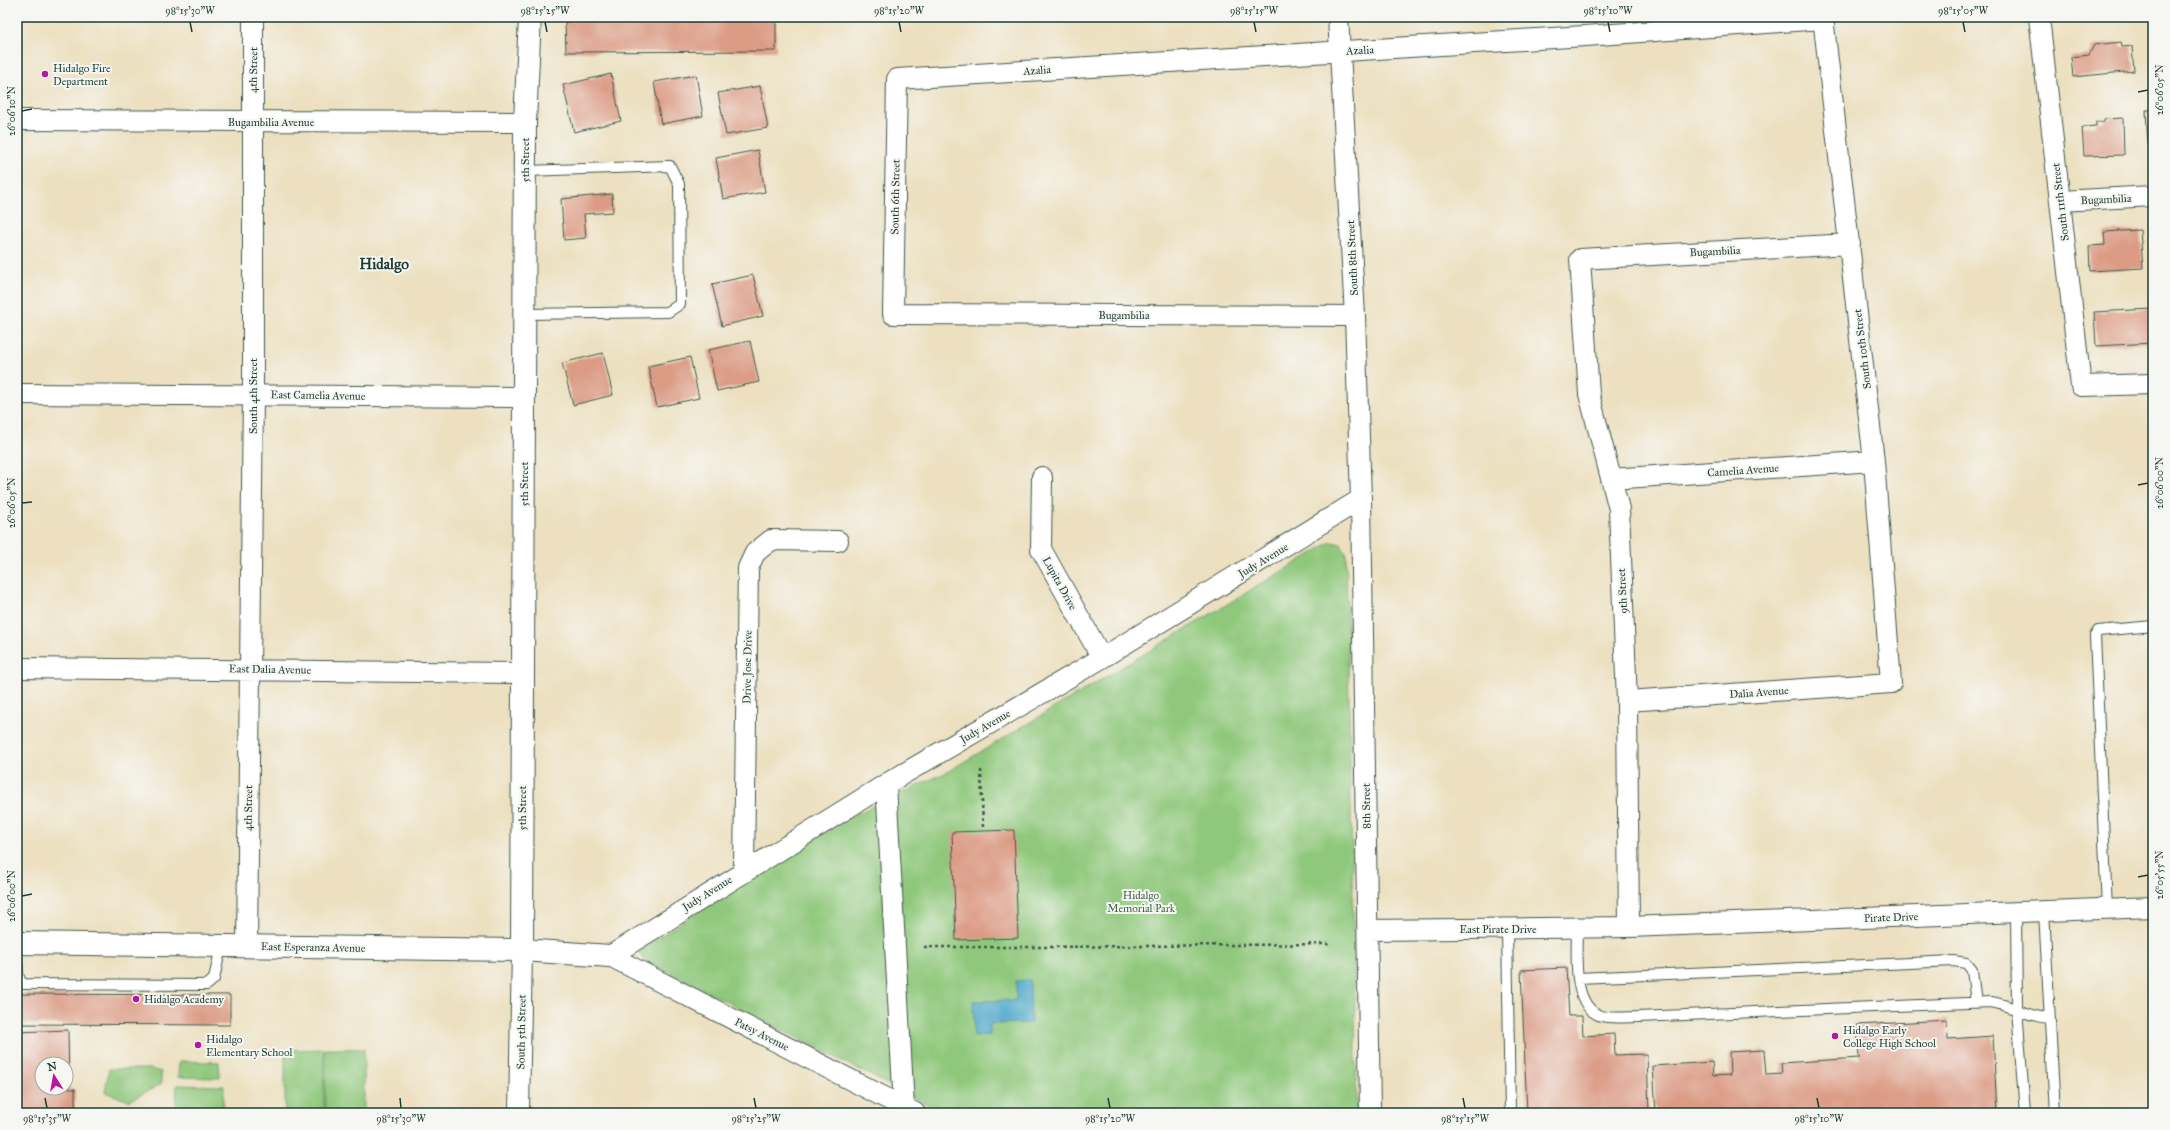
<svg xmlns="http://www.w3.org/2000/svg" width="2170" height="1130" font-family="'IM FELL Great Primer',serif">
  <rect width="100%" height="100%" fill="#f6f6f2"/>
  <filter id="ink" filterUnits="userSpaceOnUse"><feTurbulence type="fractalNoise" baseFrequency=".025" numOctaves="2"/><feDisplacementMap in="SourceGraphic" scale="8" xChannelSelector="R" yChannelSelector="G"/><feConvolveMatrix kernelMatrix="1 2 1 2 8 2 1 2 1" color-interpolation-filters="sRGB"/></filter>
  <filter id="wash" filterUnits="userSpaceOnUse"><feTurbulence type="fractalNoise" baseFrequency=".012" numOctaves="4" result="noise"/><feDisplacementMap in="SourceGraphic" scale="16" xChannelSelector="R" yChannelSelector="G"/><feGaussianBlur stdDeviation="0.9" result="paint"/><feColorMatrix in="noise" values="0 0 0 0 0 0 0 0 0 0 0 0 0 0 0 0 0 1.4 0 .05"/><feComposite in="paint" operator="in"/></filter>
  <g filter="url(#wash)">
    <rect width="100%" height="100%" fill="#ece0c0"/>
    <path fill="#8fc87c" stroke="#578258" d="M1331,542l10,2 5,9 11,560h-413l-301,-154 -5,-9 207,-131 102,-47z
      M324,1049v64h-39v-63z
      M325,1049h39v64h-39z
      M179,1061l40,1 1,16 -42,-1z
      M109,1069h41l11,3v12l-32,17 -24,-9z
      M177,1085l47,1 -1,27h-47z"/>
    <path fill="#4da7cb" stroke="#367280" d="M1030,980l1,43 -41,1v11l-16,1 -1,-35 43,-1v-19z"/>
    <g id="blocks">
      <path fill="#dc9b85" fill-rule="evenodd" d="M776,19v32l-210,1 -1,-31z
        M2121,42l1,5 10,-1 2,25 -61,6 -2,-20 18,-2 5,-10z
        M611,74l10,47 -47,11 -11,-47z
        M696,75l7,41 -42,8 -7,-42z
        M760,86l8,42 -42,7 -8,-42z
        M2146,110h7v34h-5z
        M2123,118l1,37 -40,1 -2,-29 14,-1v-4h8v-3z
        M758,150l7,42 -42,7 -7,-41z
        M612,194l1,18 -29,2 2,24 -22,2 -3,-41z
        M2140,230l3,38 -53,3 -1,-25 16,-1 -1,-13z
        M753,275l10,41 -41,10 -10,-42z
        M2152,309l1,34 -57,3 -2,-34z
        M750,341l9,41 -42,9 -9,-41z
        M603,353l10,42 -40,10 -11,-42z
        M690,357l9,41 -42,9 -9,-41z
        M1014,830l4,108 -62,2 -4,-108z
        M1566,968l3,48h13l1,20 31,-2 1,21 32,-1 2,59h-122l-6,-143z
        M17,994l213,1v30l-213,-1z
        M1947,1020l1,19 45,-3 4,77h-341l-3,-47 59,-4 1,14 17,-1 -1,-23 35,-2 2,25 16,-1 -1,-11 78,-5 -2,-33z
        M68,1030l1,59h6v24h-58v-81zM42,1064h24v24h-24z"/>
    </g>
  </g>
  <g filter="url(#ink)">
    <use href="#blocks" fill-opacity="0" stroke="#3e5549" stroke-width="1"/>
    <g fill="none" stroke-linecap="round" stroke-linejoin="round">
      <g stroke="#3e5549" stroke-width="12">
        <path id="lane" d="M525,314l143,-2 12,-8 -1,-120 -9,-18 -144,5
          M2107,909l-12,-273 3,-5 55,-5
          M2044,911l11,202
          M2016,913l1,96 8,104
          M1577,928c0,25 -6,78 24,88 12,3 26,1 37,1l353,-15c20,3 37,15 58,16
          M1507,929l3,184
          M17,961l1,14 3,7 3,2 183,1 7,-6 7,-33
          M1578,978l376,-17 12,2 6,7 4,33"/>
      </g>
      <g stroke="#3e5549" stroke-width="22">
        <path id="street" d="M1338,17l17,299 6,183 9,614
          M2039,17l42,369 72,-2
          M17,120l508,2
          M2060,201l93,-5
          M1355,316l-462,-2 4,-235 688,-43 238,-17
          M17,394l507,3
          M1042,477l-1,72 61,109
          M1611,479l263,-18
          M17,668l506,5
          M1627,701l264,-18 -17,-222 -51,-444
          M886,784l18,323
          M744,870l4,-302 7,-15 16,-13 67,1
          M1629,927l-2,-226 -8,-192 -30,-115 -9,-135 270,-15
          M1368,930l261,-3 524,-20
          M247,946l6,-552v-377
          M610,956l276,-172 216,-126 259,-159
          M610,956l305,157
          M519,1113l3,-163"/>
      </g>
      <g stroke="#3e5549" stroke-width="24">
        <path id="secondary" d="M17,943l505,7 88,6
          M522,950l3,-828 5,-105"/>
      </g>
      <path stroke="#3e5549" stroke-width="2.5" stroke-dasharray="3 3" stroke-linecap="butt" d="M981,770l2,59
        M924,947h122l284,-3"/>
      <use href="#lane" stroke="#fff" stroke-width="10"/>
      <use href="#street" stroke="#fff" stroke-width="20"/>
      <use href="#secondary" stroke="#fff" stroke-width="22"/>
    </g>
  </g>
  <path fill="none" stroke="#1f3d34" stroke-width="1.5" d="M190,22l2,10M545,22l2,10M899,22l2,10M1254,22l2,10M1608,22l2,10M1963,22l2,10M2138,92l10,-2M22,111l10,-2M2138,485l10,-2M22,503l10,-1M2138,877l10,-2M22,896l10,-2M45,1098l2,10M400,1098l1,10M754,1098l2,10M1108,1098l2,10M1463,1098l2,10M1817,1098l2,10"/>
  <g fill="#b5179e" stroke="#f6f6f2" stroke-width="1.5">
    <circle cx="45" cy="74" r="4"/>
    <circle cx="136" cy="999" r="4"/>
    <circle cx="1835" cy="1036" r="4"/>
    <circle cx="198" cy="1045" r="4"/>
  </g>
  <g text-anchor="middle" stroke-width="4" stroke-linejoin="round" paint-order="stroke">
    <g font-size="11" fill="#1f3d34" stroke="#f6f6f2">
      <text transform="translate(1360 50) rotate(-3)" y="4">Azalia</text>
      <text transform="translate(253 70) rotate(-89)" y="4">4th Street</text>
      <text transform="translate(1037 70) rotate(-4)" y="4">Azalia</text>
      <text x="271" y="126">Bugambilia Avenue</text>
      <text transform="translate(525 160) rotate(-90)" y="4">5th Street</text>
      <text transform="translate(895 197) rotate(-89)" y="4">South 6th Street</text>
      <text transform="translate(2106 199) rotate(-3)" y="4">Bugambilia</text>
      <text transform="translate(2060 202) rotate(-97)" y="4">South 11th Street</text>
      <text transform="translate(1715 251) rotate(-3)" y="4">Bugambilia</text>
      <text transform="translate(1352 258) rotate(-93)" y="4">South 8th Street</text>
      <text x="1124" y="319">Bugambilia</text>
      <text transform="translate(1862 349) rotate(-97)" y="4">South 10th Street</text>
      <text transform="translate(318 395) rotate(1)" y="4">East Camelia Avenue</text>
      <text transform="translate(253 396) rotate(-90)" y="4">South 4th Street</text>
      <text transform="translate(1743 470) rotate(-4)" y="4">Camelia Avenue</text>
      <text transform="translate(524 484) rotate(-90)" y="4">5th Street</text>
      <text transform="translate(1263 560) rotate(-31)" y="4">Judy Avenue</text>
      <text transform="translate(1060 583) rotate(61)" y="4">Lupita Drive</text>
      <text transform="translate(1622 591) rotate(-93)" y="4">9th Street</text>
      <text transform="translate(747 667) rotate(-89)" y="4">Drive Jose Drive</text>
      <text transform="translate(270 669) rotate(1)" y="4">East Dalia Avenue</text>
      <text transform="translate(1759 692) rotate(-4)" y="4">Dalia Avenue</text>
      <text transform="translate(985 726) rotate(-30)" y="4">Judy Avenue</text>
      <text transform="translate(1366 806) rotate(-91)" y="4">8th Street</text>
      <text transform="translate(248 808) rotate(-89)" y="4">4th Street</text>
      <text transform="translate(522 808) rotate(-90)" y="4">5th Street</text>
      <text transform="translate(707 893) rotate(-32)" y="4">Judy Avenue</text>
      <text transform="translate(1891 917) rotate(-2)" y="4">Pirate Drive</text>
      <text x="1498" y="933">East Pirate Drive</text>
      <text transform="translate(313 947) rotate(1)" y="4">East Esperanza Avenue</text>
      <text transform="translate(521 1032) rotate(-89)" y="4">South 5th Street</text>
      <text transform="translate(762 1034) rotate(27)" y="4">Patsy Avenue</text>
    </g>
    <g font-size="11" fill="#1f3d34" stroke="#f6f6f2" text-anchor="start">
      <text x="53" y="72">Hidalgo Fire<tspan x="53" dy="13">Department</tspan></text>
      <text x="144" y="1003">Hidalgo Academy</text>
      <text x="1843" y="1034">Hidalgo Early<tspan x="1843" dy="13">College High School</tspan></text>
      <text x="206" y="1043">Hidalgo<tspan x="206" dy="13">Elementary School</tspan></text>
    </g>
    <g font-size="11" fill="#3b6046" stroke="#f6f6f2">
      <text x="1141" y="899">Hidalgo<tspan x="1141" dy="13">Memorial Park</tspan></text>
    </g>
    <g font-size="15" font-weight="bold" fill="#1f3d34" stroke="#f6f6f2">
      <text x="384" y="269">Hidalgo</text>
    </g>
  </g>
  <rect width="2170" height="1130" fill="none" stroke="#f6f6f2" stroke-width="44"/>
  <g transform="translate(54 1076) rotate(349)"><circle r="19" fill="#f6f6f2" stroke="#a0aca6"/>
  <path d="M0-3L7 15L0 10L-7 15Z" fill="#b5179e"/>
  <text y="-6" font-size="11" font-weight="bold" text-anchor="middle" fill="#1f3d34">N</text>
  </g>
  <rect x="22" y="22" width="2126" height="1086" fill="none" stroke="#1f3d34" stroke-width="1.5"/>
  <g font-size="10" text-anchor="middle" fill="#1f3d34">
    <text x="190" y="14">98°15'30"W</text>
    <text x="545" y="14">98°15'25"W</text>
    <text x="899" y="14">98°15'20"W</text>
    <text x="1254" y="14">98°15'15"W</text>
    <text x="1608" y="14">98°15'10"W</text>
    <text x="1963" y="14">98°15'05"W</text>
    <text transform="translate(2159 90) rotate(-90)" y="4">26°06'05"N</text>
    <text transform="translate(11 111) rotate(-90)" y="4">26°06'10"N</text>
    <text transform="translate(2159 483) rotate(-90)" y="4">26°06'00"N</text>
    <text transform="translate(11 503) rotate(-90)" y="4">26°06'05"N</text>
    <text transform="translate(2159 875) rotate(-90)" y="4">26°05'55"N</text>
    <text transform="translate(11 896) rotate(-90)" y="4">26°06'00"N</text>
    <text x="47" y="1122">98°15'35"W</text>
    <text x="401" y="1122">98°15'30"W</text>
    <text x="756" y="1122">98°15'25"W</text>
    <text x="1110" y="1122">98°15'20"W</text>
    <text x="1465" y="1122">98°15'15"W</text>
    <text x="1819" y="1122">98°15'10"W</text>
  </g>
</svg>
